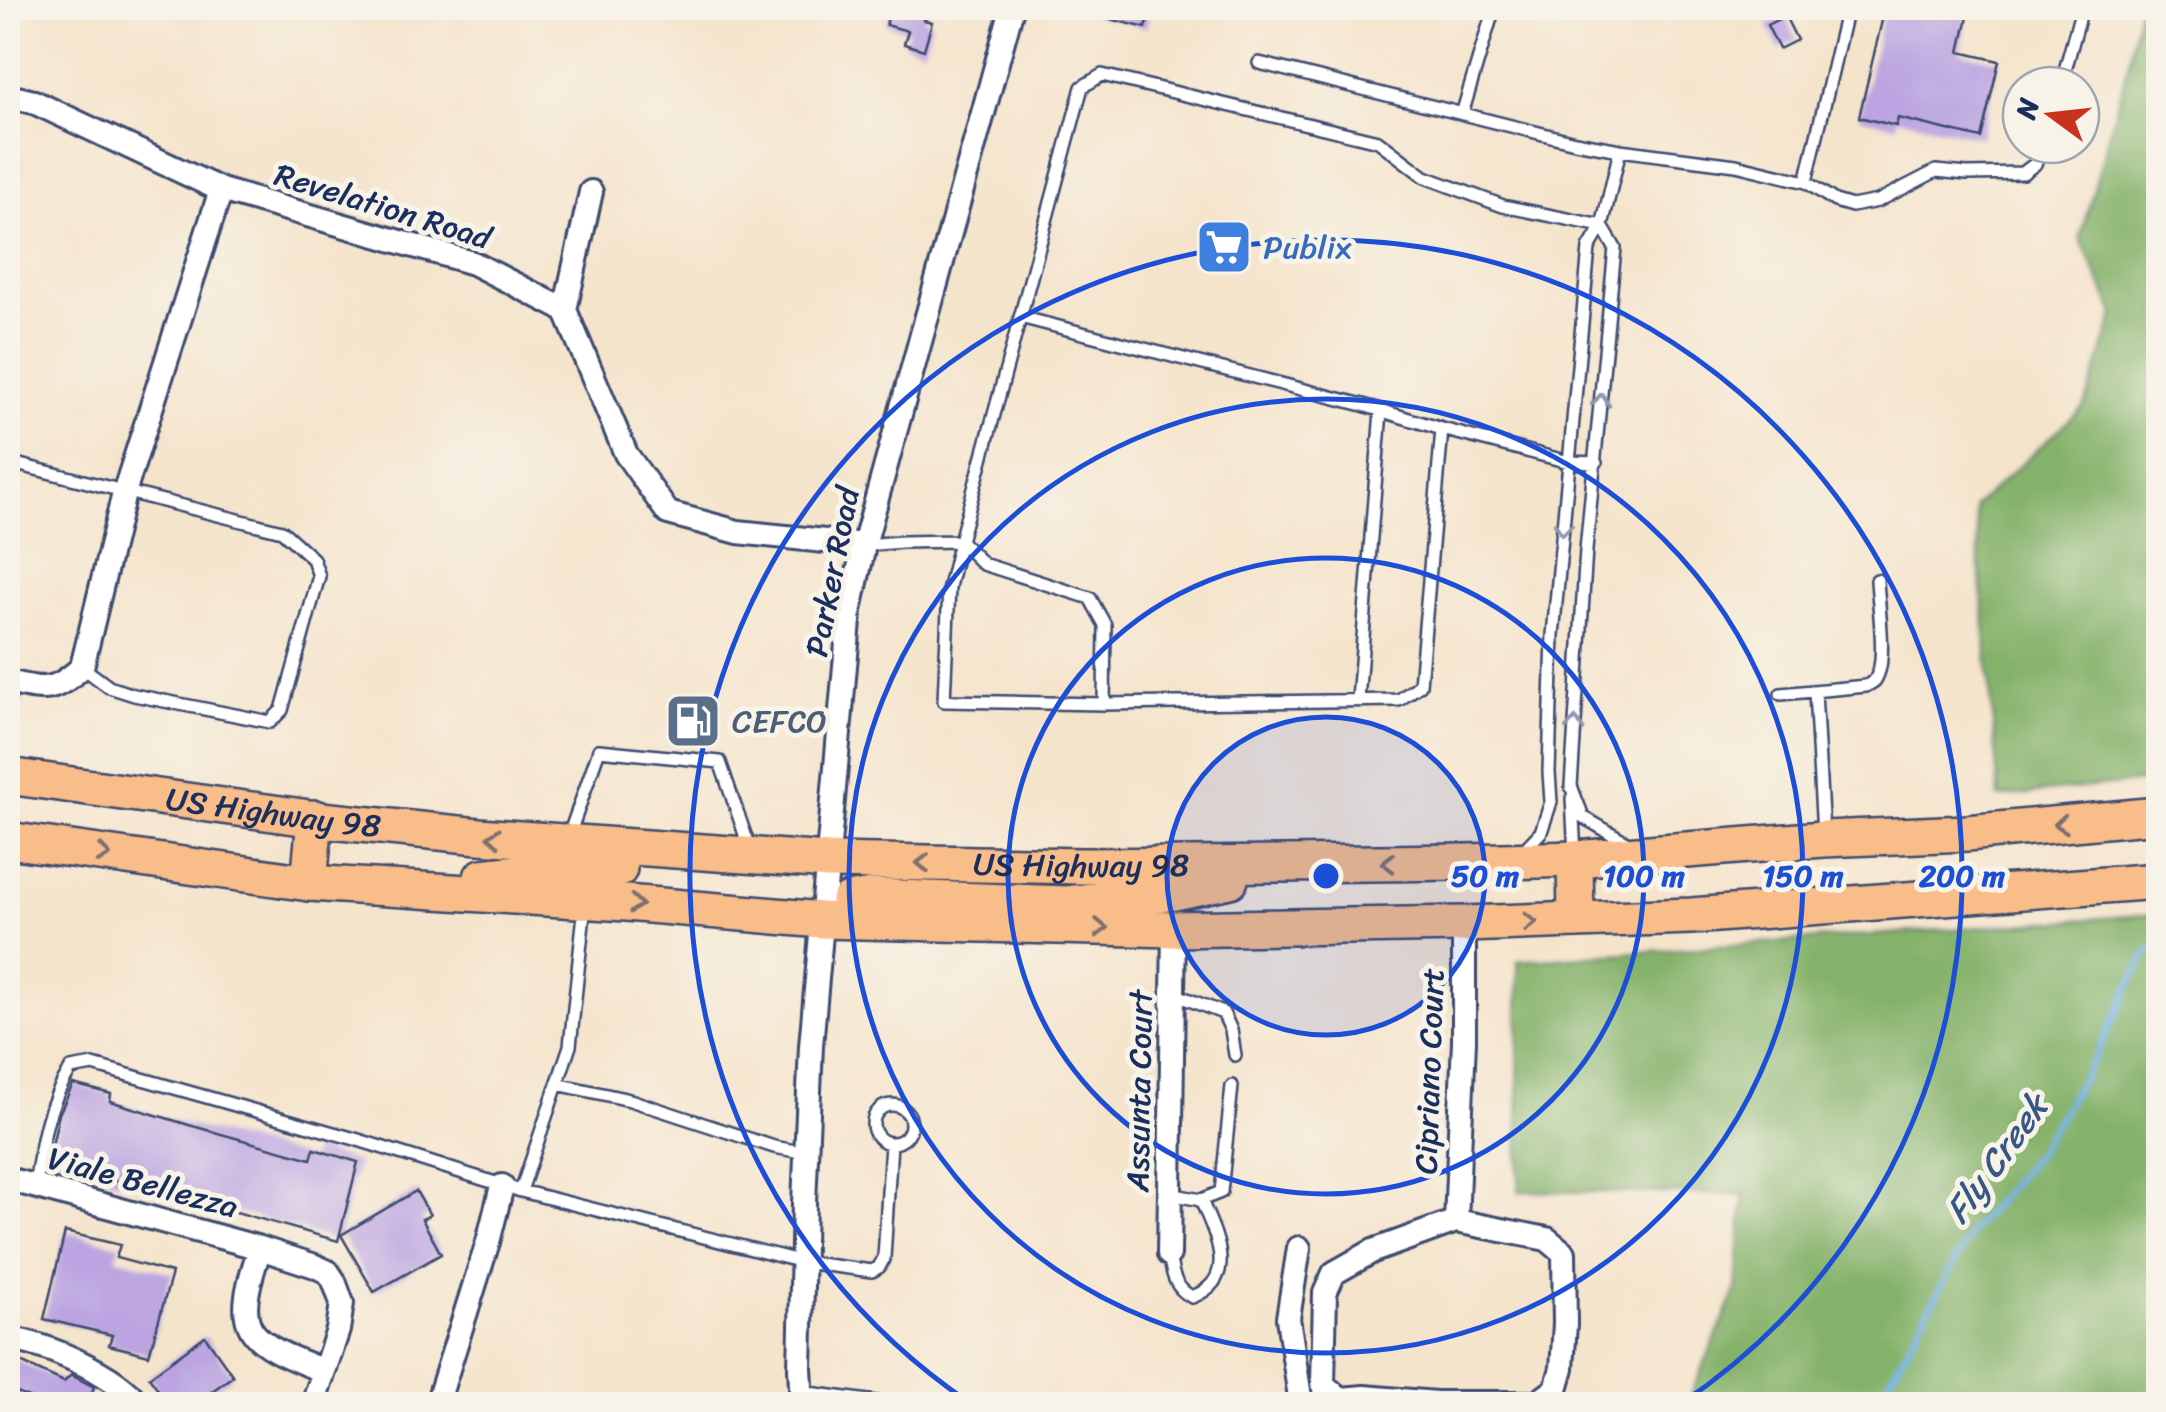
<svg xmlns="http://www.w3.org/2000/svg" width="2166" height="1412" font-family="Sriracha,sans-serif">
  <rect width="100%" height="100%" fill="#f7f3e8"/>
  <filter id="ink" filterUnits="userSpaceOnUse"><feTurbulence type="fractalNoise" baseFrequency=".01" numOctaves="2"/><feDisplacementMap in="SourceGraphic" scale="20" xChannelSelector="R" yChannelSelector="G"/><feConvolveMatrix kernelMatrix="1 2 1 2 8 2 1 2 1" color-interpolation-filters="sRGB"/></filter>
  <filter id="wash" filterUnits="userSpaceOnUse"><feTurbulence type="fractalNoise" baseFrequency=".0048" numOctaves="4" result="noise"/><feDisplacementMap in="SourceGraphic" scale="40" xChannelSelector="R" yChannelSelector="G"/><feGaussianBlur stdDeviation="2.25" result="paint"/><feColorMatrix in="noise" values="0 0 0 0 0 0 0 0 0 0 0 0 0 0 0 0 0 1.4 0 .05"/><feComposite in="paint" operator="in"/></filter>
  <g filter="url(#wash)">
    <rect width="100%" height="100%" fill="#f5e4cc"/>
    <path fill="#85b26a" stroke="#507064" stroke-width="2.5" d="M2139,8h19v772l-159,17 -24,-291 110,-100 30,-92 -35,-76 49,-175z
      M2158,914v490h-471l50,-115 7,-95 -225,-3 -1,-230z"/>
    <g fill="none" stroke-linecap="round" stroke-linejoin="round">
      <path stroke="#74b3e7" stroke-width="6" d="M1876,1404l97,-175 62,-73 61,-100 49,-101 13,-8"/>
    </g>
    <g id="blocks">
      <path fill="#bba4e1" d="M891,8h36l-3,12 8,2 -8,28 -20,-6 4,-13 -22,-6z
        M1091,8h60l-5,20 -56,-14z
        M1885,8h85l-10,44 39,9 -18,77 -83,-20 -2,8 -37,-9z
        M1785,16l12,24 -18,9 -12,-24z
        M73,1084l38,10 -1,7 79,24 122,34 3,-10 44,13 -20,79 -179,-51 -1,3 -55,-16 1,-3 -55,-15 10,-45z
        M416,1191l14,24 -8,4 19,35 -67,38 -33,-57z
        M65,1232l55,13 -4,13 56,15 -23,82 -40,-10 3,-10 -68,-16z
        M205,1336l28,40 -39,28h-25l-20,-27z
        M14,1359l50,23 7,-7 23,12 -7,17h-45l-34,-15v-16z"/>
    </g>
  </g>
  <g filter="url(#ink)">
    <use href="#blocks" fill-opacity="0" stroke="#3c4a6e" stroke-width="2.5"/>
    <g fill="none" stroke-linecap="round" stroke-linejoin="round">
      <g stroke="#3c4a6e" stroke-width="16">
        <path id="lane" d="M1259,63l316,79 45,8
          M2061,85l21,-77
          M1462,114l32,-106
          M1806,182l29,19 17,5 26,-5 58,-30 31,3 56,-1 12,-9 8,-19
          M1442,429l127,33 27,1
          M8,462l274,69 31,28 6,17 -37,134 -12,12 -136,-27 -25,-8 -27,-20
          M960,541l23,23 107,34 15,27 -1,79 295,-4 21,-15 22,-256 -79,-24 -343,-88
          M960,541l-11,46 -5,114 160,3
          M864,545l38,-3 58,-1 122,-454 20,-12 276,66 47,36 78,29 99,20 13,22 -29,302 -15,236 12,31 50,29
          M1815,692l8,142
          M1781,694l85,-8c9,-5 8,-3 12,-12 8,-19 0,-72 -1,-94
          M1358,700l23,-289
          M8,705l4,-22
          M1572,798l3,57
          M568,838l31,-88 121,12 30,87
          M1520,854l21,-22 10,-30 -2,-30 4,-137 36,-387 13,-22 18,-76 116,15 70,17 41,-174
          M1174,994l49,19 8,17 4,25
          M557,1084l73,16 144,47 32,6
          M873 1124a19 19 0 1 1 38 0a19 19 0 1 1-38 0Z
          M35,1185c7,-43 11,-78 36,-116l22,-4 262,74 166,52 282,71 69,9 7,-4 5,-9 7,-115
          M521,1191l49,-145 15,-142
          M1170,1194l31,6 20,-8 11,-106
          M1169,1254c3,19 5,34 23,43 48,-18 23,-63 9,-97
          M802,1392l81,11 97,-1"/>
      </g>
      <g stroke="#3c4a6e" stroke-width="28">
        <path id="street" d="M8,96l26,6 187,88 252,73 92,47 61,144 42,59 70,19 126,13
          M565,310l26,-118
          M8,682c36,8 45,12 74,-15l42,-174 97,-303
          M8,1179l252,69 55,18 13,6 6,9 8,22 -4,27 -25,74
          M1456,1221l91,18 17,14 1,71 -3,44 -6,21 -19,14h-101l-72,-6 -23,2 -18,-14 2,-92 9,-20 39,-22z
          M1456,1221l8,-180v-117
          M260,1248c-29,85 -15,92 64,123
          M1299,1248l-11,70 13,86
          M1169,1254l5,-325
          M8,1339c36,4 109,35 130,65
          M437,1404l51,-162 14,-56
          M802,1404l-2,-36 4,-165 7,-157 39,-436 14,-65 148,-537"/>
      </g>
      <g stroke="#3c4a6e" stroke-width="40">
        <g id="primary">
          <path id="s1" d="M8,776l323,45 148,15 350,25 255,5 382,-4 109,-3 248,-20 144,-6 191,-18"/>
          <path d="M8,840l301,43 317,20 196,17 352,9 290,-5 227,-8 467,-35"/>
          <path d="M1575,859l1,61"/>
          <path d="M482,877l97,-11 40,3"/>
          <path d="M309,883l6,-65"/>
          <path d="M849,901l22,-4 196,7 108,-12 55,-12"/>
        </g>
      </g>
      <use href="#lane" stroke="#fff" stroke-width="11"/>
      <use href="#street" stroke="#fff" stroke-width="22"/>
      <use href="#primary" stroke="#f8bd88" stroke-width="35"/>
    </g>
    <defs><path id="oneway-chevron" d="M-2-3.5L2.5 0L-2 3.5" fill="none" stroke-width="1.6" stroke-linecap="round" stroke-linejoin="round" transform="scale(2.5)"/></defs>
    <g stroke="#8d97ae">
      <use href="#oneway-chevron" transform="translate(1601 400) rotate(-85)"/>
      <use href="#oneway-chevron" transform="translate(1563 529) rotate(95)"/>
      <use href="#oneway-chevron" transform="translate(1575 724) rotate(-86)"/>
    </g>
    <g stroke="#7e6f71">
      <use href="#oneway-chevron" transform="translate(2061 824) rotate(175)"/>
      <use href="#oneway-chevron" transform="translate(494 837) rotate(-176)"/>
      <use href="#oneway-chevron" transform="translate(104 854) rotate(8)"/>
      <use href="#oneway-chevron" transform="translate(923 863) rotate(-179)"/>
      <use href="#oneway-chevron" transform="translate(1388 863) rotate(179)"/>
      <use href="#oneway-chevron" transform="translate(636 904) rotate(5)"/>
      <use href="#oneway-chevron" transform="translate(1530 922) rotate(-2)"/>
      <use href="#oneway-chevron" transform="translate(1101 928) rotate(1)"/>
    </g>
  </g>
  <circle cx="1326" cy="876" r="159" fill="#1d4ed8" fill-opacity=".12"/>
  <g fill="none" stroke="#1d4ed8" stroke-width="5">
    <circle cx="1326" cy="876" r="159"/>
    <circle cx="1326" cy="876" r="318"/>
    <circle cx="1326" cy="876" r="477"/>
    <path d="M970 1403A636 636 0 1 1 1682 1403"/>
  </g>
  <defs>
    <g id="supermarket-square" transform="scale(2.875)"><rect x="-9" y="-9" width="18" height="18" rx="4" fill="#3f7fe0" stroke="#f7f3e8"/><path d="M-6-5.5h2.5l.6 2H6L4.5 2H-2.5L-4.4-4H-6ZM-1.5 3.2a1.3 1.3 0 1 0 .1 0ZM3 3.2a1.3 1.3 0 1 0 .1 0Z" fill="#fff"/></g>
    <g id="fuel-square" transform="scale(2.875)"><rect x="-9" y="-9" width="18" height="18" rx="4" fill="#5c6f8a" stroke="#f7f3e8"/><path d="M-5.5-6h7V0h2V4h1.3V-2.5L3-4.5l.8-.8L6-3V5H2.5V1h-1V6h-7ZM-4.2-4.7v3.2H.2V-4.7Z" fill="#fff"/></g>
  </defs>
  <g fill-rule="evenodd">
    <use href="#supermarket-square" x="1224" y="247"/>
    <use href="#fuel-square" x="693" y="721"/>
  </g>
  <g text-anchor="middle" stroke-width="10" stroke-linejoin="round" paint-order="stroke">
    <g font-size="32" fill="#1b2f5e" stroke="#f7f3e8">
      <text transform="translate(383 206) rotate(17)" y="11">Revelation Road</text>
      <text transform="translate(832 572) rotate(-79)" y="11">Parker Road</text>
      <text dy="11" stroke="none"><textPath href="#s1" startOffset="268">US Highway 98</textPath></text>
      <text dy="11" stroke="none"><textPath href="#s1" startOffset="1078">US Highway 98</textPath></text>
      <text transform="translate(1429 1071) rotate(-88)" y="11">Cipriano Court</text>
      <text transform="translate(1139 1091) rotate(-89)" y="11">Assunta Court</text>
      <text transform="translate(143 1182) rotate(15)" y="11">Viale Bellezza</text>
    </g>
    <g font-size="32" fill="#366cbe" stroke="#f7f3e8" text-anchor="start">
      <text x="1263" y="258">Publix</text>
    </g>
    <g font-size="32" fill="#4e5e75" stroke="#f7f3e8" text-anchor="start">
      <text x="732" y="732">CEFCO</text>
    </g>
    <g font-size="35" font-style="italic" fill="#365787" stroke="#f7f3e8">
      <text transform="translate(1996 1159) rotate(-54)" y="12">Fly Creek</text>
    </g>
  </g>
  <circle cx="1326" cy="876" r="15" fill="#1d4ed8" stroke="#f7f3e8" stroke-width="5"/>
  <g font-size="30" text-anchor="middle" font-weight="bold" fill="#1d4ed8" stroke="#f7f3e8" stroke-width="10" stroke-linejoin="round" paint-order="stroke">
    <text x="1485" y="886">50 m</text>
    <text x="1644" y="886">100 m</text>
    <text x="1803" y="886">150 m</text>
    <text x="1962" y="886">200 m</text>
  </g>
  <rect width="2166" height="1412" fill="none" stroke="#f7f3e8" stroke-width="40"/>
  <g transform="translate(2051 115) rotate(285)"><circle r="48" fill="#f7f3e8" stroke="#9fa5b1" stroke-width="2.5"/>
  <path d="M0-8L18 38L0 25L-18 38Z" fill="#c8321e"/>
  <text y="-15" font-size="28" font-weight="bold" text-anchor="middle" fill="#1b2f5e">N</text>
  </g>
</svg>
